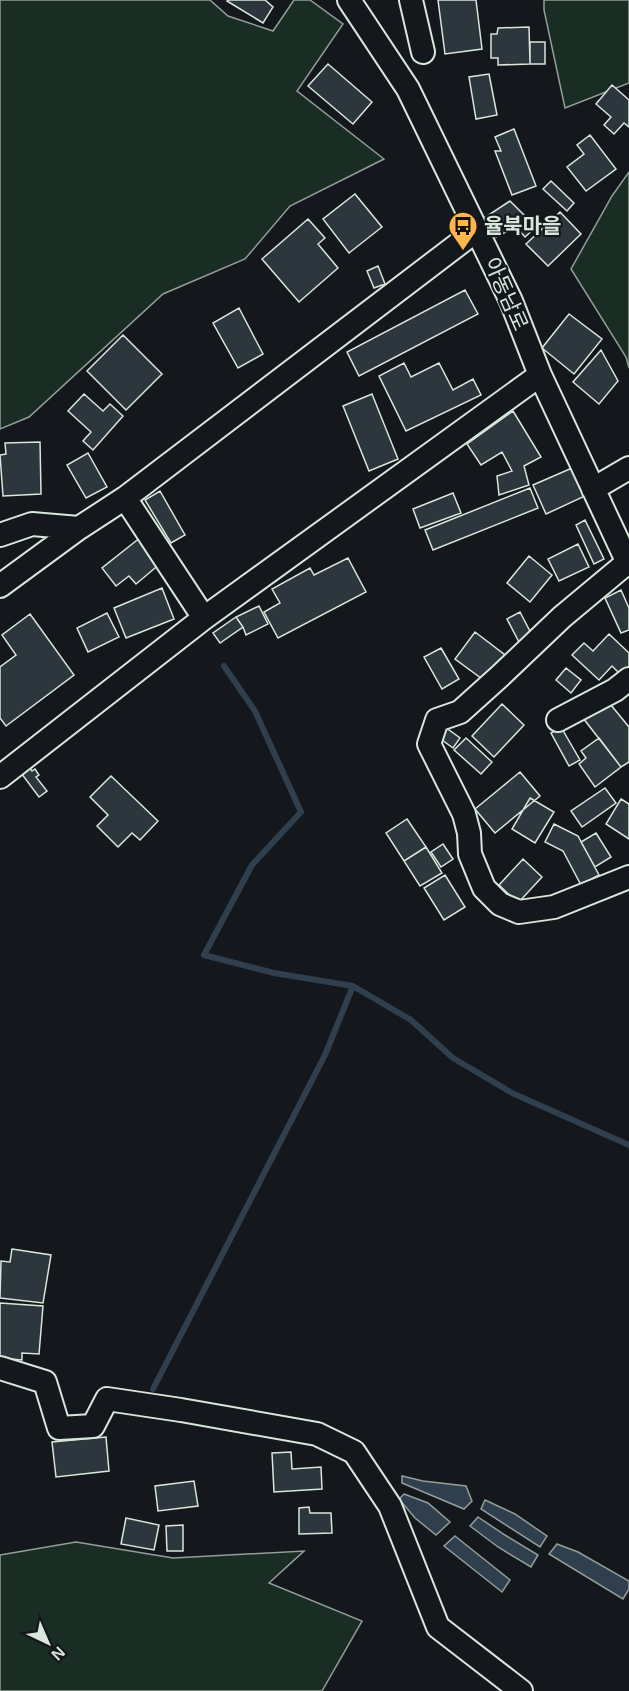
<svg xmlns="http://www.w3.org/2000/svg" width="629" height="1691" font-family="Helvetica,'Noto Sans KR',sans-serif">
  <rect width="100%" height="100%" fill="#14181c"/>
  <path fill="#1a2d24" stroke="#939e99" stroke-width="1.5" d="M0,0h210l18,16 45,15 21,-31h16l33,24 -46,67 87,68 -94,47 -45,53 -82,35 -134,123 -29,12z
    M544,0h85v83l-64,25 -21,-98z
    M629,172v196l-3,-11 -55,-88 41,-73z
    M76,1542l97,16 131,-7 -35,32 93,38 -40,70h-322v-136z"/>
  <path fill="#2f3f4d" stroke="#939e99" stroke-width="1.5" d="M402,1476l21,5 43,5 6,15 -8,8 -62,-26z
    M404,1494l24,9 22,19 -14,13 -21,-17 -16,-19z
    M485,1500l30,14 32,22 -7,11 -59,-38z
    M478,1517l27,18 33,20 -7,12 -33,-20 -28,-21z
    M455,1536l55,44 -8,12 -58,-46z
    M557,1544l21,8 51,29v8l-6,10 -74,-45z"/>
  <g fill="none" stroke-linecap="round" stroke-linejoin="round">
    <path stroke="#2f3f4d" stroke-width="6" d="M224,666l31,45 46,101 -49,53 -48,90 70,18 79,13 58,34 42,38 59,35 117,52
      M153,1389l172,-334 28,-69"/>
  </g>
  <path fill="#2c363c" stroke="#d8e6dc" stroke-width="1.5" d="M228,0h37l8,7 -10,16 -36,-22z
    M438,0h38l6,49 -37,5z
    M529,27l1,37 -32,1v-7h-7v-24h6l1,-6z
    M530,42h15v22h-15z
    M328,64l44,38 -19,22 -45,-38z
    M489,74l8,41 -21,4 -7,-42z
    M612,85l17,15v27l-5,-4 -10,11 -10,-9 7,-8 -15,-13z
    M514,129l22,57 -24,9 -17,-44h6l-6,-14z
    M590,135l26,34 -30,22 -19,-24 17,-13 -7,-9z
    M551,181l23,22 -7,8 -24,-22z
    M355,194l27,33 -33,26 -26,-34z
    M510,201l26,26 -11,10 -9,-10 -20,10 -12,-19z
    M560,212l21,22 -33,32 -22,-22z
    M308,219l17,19 -7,6 20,24 -39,34 -37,-43z
    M378,266l7,18 -11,4 -7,-17z
    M465,290l13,24 -119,62 -12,-24z
    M239,308l24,46 -25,14 -25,-45z
    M569,314l33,25 -28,35 -32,-26z
    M123,335l39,39 -36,36 -39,-39z
    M601,350l17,31 -19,23 -26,-22z
    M404,363l7,14 28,-14 14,27 20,-11 8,16 -75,36 -27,-55z
    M84,394l19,17 7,-7 13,12 -30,34 -10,-9 8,-9 -23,-21z
    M372,394l26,65 -29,12 -26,-65z
    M513,411l28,46 -17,9 5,19 -30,10 -2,-19 15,-5 -10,-19 -21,13 -14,-21z
    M40,442l1,52 -38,2 -3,-41 6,-1 -1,-11z
    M88,453l19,34 -21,11 -19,-33z
    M572,468l13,28 -39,18 -13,-29z
    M530,488l8,20 -105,42 -8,-20z
    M160,491l25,44 -14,8 -26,-43z
    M453,493l8,20 -41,15 -7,-19z
    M585,520l19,39 -10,5 -18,-39z
    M141,537l20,26 -25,21 -7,-8 -13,10 -14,-18z
    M578,544l11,23 -30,14 -11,-22z
    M529,556l23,19 -22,27 -23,-19z
    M348,558l18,34 -88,46 -14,-26 16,-9 -8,-14 38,-21 4,7z
    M162,588l12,31 -48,19 -12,-30z
    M621,590l8,18v22l-8,3 -16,-35z
    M259,606l9,18 -22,11 -3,-8 -7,-10z
    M520,612l13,25 -13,7 -13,-25z
    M107,613l12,24 -31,15 -11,-24z
    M30,614l44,61 -68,51 -6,-8v-51l16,-12 -14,-20z
    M236,617l7,10 -23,16 -7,-10z
    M475,632l30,23 -20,26 -30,-22z
    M609,634l20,19v13l-8,9 -9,-9 -13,14 -27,-25 12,-12 9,8z
    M441,648l18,31 -17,10 -18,-32z
    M566,668l15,12 -10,13 -15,-13z
    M606,699l23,28v35l-8,5 -38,-49z
    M502,704l22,21 -30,32 -22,-21z
    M445,727l15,11 -7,10 -15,-11z
    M561,727l19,33 -11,6 -18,-33z
    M466,738l26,24 -11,12 -27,-24z
    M599,738l22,29 -26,20 -16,-23 7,-6 -5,-7z
    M29,767l3,4 3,-2 4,6 -3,2 11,14 -8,6 -18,-24z
    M520,772l20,24 -45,37 -20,-24z
    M111,776l47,45 -18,19 -8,-7 -14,14 -21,-21 11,-11 -18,-18z
    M605,788l11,15 -34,24 -11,-16z
    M530,798l24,14 -19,31 -23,-14z
    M621,799l8,5v35l-23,-15z
    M407,819l19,28 -22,14 -18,-28z
    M554,824l24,12 21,39 -18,10 -18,-34 -18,-9z
    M596,833l15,24 -16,10 -14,-25z
    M443,844l10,15 -12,8 -10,-15z
    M426,847l16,26 -22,13 -16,-25z
    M523,859l19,18 -24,26 -19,-18z
    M445,875l20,32 -21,13 -20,-32z
    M12,1249l39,6 -8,48 -43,-5 1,-37 9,1z
    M0,1303l43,3 -4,48 -17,-1v7l-22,-2z
    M106,1437l3,34 -53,6 -4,-35z
    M291,1452l1,17 29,-2 1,22 -48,3 -2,-39z
    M194,1481l4,25 -40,5 -3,-25z
    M309,1507l1,6h21l1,20 -33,1v-26z
    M126,1518l33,7 -5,25 -33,-6z
    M183,1525v26h-16l-1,-25z"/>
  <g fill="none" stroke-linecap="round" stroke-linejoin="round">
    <g stroke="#d8e6dc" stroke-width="26">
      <path id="minor" d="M349,0l59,89 103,212 29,74 89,190
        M411,0l12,52
        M593,489l36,-21
        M125,498l79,120
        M0,535l32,-11 47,4
        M628,562l-66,55 -62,59 -40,36 -23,8 -8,24 35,70 5,19 1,21 14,34 16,16 19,8 35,-5 75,-30
        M0,586l79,-58 46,-30 352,-268
        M558,720l57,-30 14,-11
        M0,777l204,-159 336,-243
        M0,1368l45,14 14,46 34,-2 14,-27 74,11 136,24 37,18 36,54 48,121 83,64"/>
    </g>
    <use href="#minor" stroke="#14181c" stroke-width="22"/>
  </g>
  <defs>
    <g id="bus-pin" transform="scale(1.5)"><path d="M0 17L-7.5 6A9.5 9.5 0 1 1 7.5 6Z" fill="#ffb74d" stroke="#14181c"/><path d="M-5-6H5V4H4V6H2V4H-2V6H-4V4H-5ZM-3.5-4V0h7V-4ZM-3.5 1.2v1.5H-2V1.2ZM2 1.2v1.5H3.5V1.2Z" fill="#111"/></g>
  </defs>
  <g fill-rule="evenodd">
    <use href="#bus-pin" x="463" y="226"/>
  </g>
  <g text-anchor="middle" stroke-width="4.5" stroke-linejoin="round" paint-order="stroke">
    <g font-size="21" font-weight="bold" fill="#d8e6dc" stroke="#14181c" text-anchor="start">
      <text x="484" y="233">율북마을</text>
    </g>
    <g font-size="21" fill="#d8e6dc" stroke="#14181c">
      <text transform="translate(506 294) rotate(66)" y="7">아동남로</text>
    </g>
  </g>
  <g transform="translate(48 1643) rotate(136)" stroke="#14181c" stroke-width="4.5" paint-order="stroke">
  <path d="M0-4.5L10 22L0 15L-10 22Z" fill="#d8e6dc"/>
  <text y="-9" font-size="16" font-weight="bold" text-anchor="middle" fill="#d8e6dc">N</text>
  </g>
</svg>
